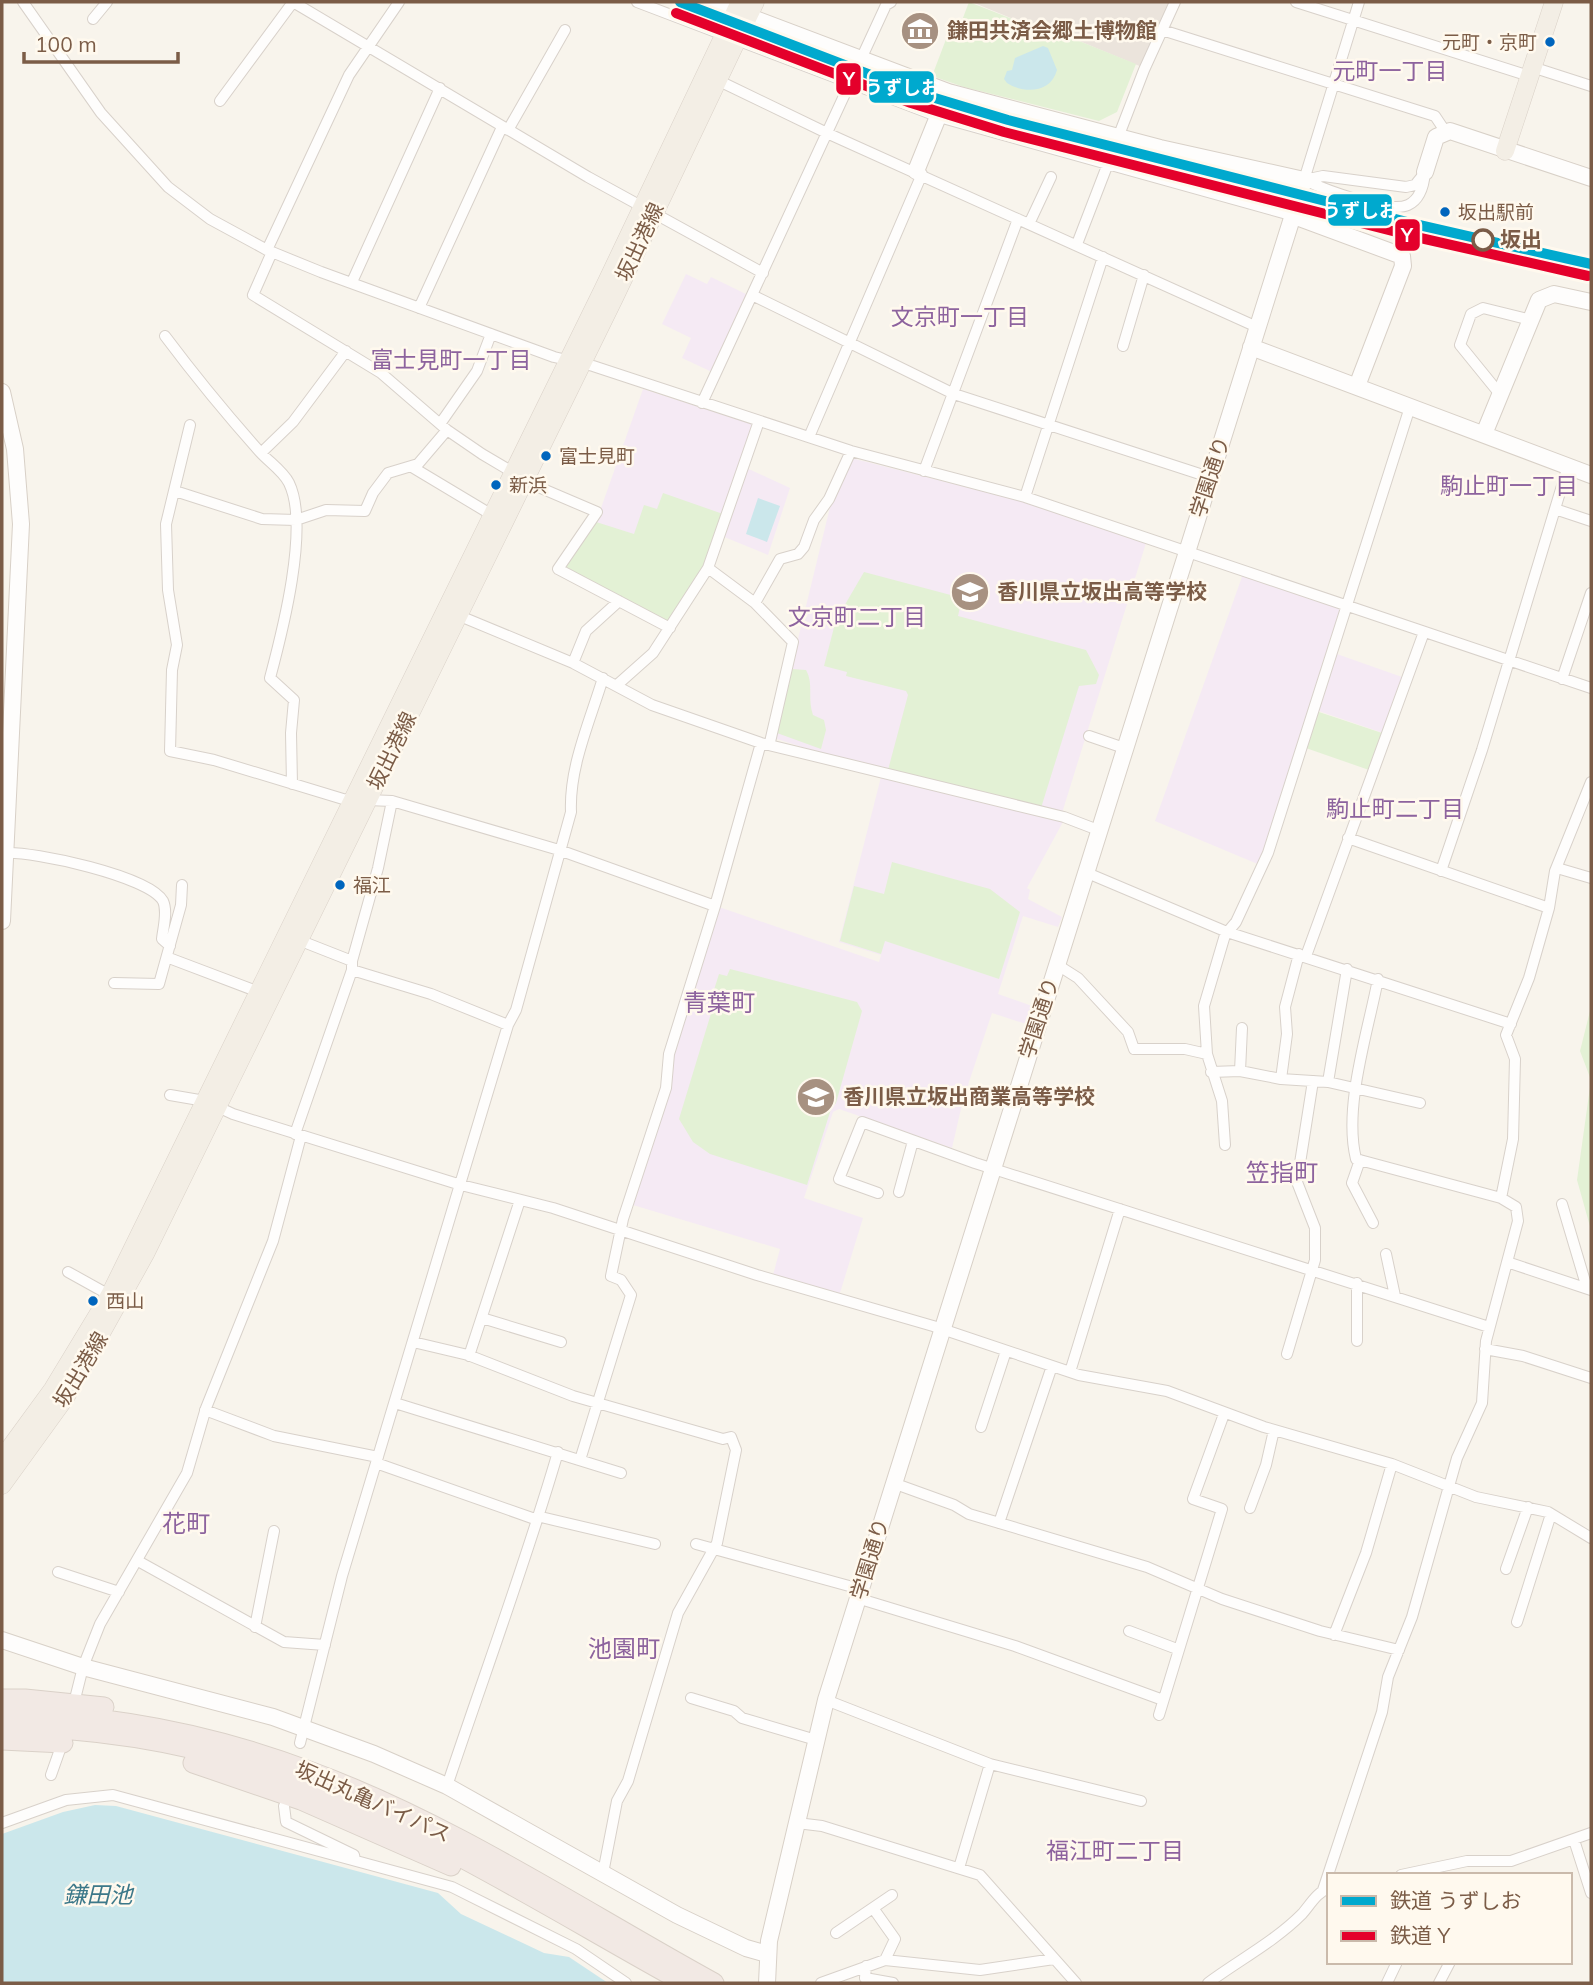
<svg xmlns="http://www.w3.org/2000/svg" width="1593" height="1985" font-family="Mulish,'Noto Sans JP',sans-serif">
  <rect width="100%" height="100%" fill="#f8f4ec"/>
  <path fill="#ebe4dc" d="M972,2h199l-29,65 -99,-41 -3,4z"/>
  <path fill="#f5eaf4" d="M686,274l21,10 4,-7 37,18 -36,77 -30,-14 9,-20 -29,-14z
    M643,389l109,35 -12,41 50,23 -22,67 -51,-21 -153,35 36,-58z
    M851,458l174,44 121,41 -84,270 -235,-58 -53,-17 57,-235z
    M1243,574l96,33v13l-79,245 -105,-44z
    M1334,653l68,24 -19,56 -67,-23z
    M881,777l183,43 -37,68 3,2 -2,9 34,18 -4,10 -35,-11 -25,78 34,12 -6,18 -34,-11 -29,87 -11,48 -113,-39 -6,3 -29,86 59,20 -23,75 -67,-18 7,-26 -147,-44 35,-110 5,-41 46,-147 160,55 2,-7 -42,-13z"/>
  <path fill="#e3f1d5" d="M969,2l71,28 2,-4 94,38 -19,48 -18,9 -135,-34 -32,-11 21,-55 8,2z
    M663,493l60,21 -18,53 -36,55 -105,-53 29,-48 41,13 10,-29 13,4z
    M864,572l98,26 -4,18 128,34 13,25 -3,9 -17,2 -38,122 -153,-38 20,-75 -2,-4 -60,-15 1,-4 -23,-6 14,-54 5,-4z
    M792,669l14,1c8,14 1,28 7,45l11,5 2,10 -5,19 -44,-16z
    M1316,711l66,22 -13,37 -66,-23z
    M892,862l98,27 30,23 -21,67 -114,-38 -4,13 -41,-13 14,-55 30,8z
    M730,969l127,33 5,9 -26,92 -5,6 -24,76 -97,-31 -17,-12 -14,-23 37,-122 -3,-4 6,-19 8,2z
    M1591,1007v223l-14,-50 14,-100 -11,-29z"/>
  <path fill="#cbe7eb" d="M1043,46l5,2 9,22c-6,23 -33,24 -50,13l-3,-4 3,-8 5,-1 3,-12z
    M758,498l22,8 -13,36 -21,-8z
    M95,1805l21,1 322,87 23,21 83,39 25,4 39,26h-606v-149l61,-22z"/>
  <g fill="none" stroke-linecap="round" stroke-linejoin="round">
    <g stroke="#d8d1ca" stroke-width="12">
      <path id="street" d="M23,2l78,111 67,74 42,32 57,31 54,22 233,85 39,9 258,85 174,46 566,191
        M293,2l295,175 175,96
        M637,2l302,115 355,99
        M1296,2l233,74
        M93,19l14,-17
        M1162,30l273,86 10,15
        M1532,67l59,19
        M713,78l116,56 428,193
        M220,101l73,-99
        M508,130l57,-100
        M1304,180l55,-178
        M1304,180c20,9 84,34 104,25 13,-6 16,-21 17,-33
        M1304,180l19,-4 83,11 9,-2 8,-10
        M1029,224l22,-47
        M1077,244l67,-174 31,-68
        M267,250l82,-175 50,-73
        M272,252l-19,43 128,78 66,57 35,24 54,32 61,26 -39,57 112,59
        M352,282l88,-194
        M752,295l202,99 255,83
        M419,308l83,-181
        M165,336c30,40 62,79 95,116 9,10 23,19 29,31 21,43 -7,150 -19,195l24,22 -3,33 1,51
        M1123,346l21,-71
        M1499,393l-39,-48 11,-31 12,-6 48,12
        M702,403l184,-398 5,-3
        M440,424l37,-53 14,-37
        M190,425l-24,99 2,66 9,55 -5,25 -2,81 44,9 129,39 49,2 167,49 156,56 46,-163
        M809,437l113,-263
        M261,453l32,-31 53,-71
        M412,467l80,48
        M924,471l94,-252
        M175,491l87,28 34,1 30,-10 39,1 8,-18 15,-20 30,-9 29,-34
        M1025,497l78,-240
        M1555,509l36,12
        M708,568l47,35 38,39 -23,100
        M755,603l25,-44 18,-5 6,-7 10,-27 15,-21 22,-48
        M455,614l118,49 79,42 109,38 303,74 34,13
        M573,663l13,-32 33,-30
        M1562,679l29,-86
        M617,685l36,-32 55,-85 51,-147
        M1089,736l35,12
        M1348,838l201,70
        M5,853c28,-2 144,23 158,48 5,11 0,27 -1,38l8,7
        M1557,868l34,10
        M1441,871l41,-121 86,-284
        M1085,872l142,60 284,92
        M296,939l56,22
        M1306,956l118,-324
        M169,958l95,36
        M1056,964l22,14 50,54 6,17h51l22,5
        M352,970l79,24 77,31
        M1378,979c-10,53 -35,128 -22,180l145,39
        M114,983l45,1 22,-79 1,-20
        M1240,1071l2,-43
        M1211,1072l29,-1 41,8 47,3 92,21
        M1281,1079l6,-45 -2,-27 14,-53
        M1328,1082l19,-113
        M170,1095l35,6 28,13 228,71 92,23 204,67 176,51 146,49 88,16 97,36 128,37 84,33 72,15 43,26
        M295,1134l57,-164v-9l26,-93 14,-67
        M1225,1145l-3,-44 -15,-47 -3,-48 21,-71 11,-13 32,-69 142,-446
        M1360,1160l-8,23 21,40
        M899,1192l14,-51
        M878,1193l-39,-14 23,-57 113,41 514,164
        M1562,1204l25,84
        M1386,1254l9,42
        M1507,1262l84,28
        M68,1272l45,25
        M1357,1283v58
        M482,1318l79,24
        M413,1342l55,13 105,41 150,43 8,-2 5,13 -19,93 -39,70 -50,168 -11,20 -14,72
        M1485,1349l38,7 68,22
        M1287,1354l28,-94v-32l-18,-46 16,-101
        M469,1356l51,-156
        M1070,1372l50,-163
        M395,1403l226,70
        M205,1410l69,26 104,21
        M981,1427l25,-76
        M580,1460l51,-165 -10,-15 -10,-4 12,-57 43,-131 3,-34 46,-148
        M376,1463l156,55 9,-1 114,27
        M893,1483l61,22 15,9 178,53 75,32 98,32 79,19
        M1250,1508l16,-43 8,-35
        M999,1523l53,-157
        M696,1544l164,45
        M138,1561l146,81 41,3
        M1506,1569l22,-62
        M58,1572l61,20
        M857,1598l158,48 148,54
        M1517,1622l34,-108
        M255,1627l19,-96
        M1129,1631l48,18
        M1334,1635l32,-82 26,-89
        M691,1698l43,13 8,7 74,22
        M826,1700l164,64 151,37
        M73,1707l10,-40 17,-43 87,-151 19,-65 67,-167 28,-105
        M1159,1715l63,-206 -29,-10 31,-85
        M300,1743l42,-167 166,-551 8,-15 55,-198c-2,-45 19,-91 32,-134
        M51,1775l12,-34
        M447,1786c37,-111 78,-221 111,-334
        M284,1806l2,16 68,33 1,5
        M2,1823l64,-23 47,-5 339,92 124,62 50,34
        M797,1823l25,3 158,49 96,108
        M1574,1840l17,53
        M959,1868l31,-104
        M1401,1875l66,-14h44l80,-28
        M1323,1890l59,-178 6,-35 24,-60 45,-159 25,-55 4,-62 32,-120 -2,-14 -15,-9 12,-59 2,-80 -9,-24 23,-57 20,-70 6,-37 36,-89
        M873,1908l22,31 -10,21
        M836,1933l56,-38
        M866,1966l-1,12 28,5
        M821,1983l64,-23 95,10 74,-11
        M1208,1983c31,-23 66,-41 94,-69 8,-9 15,-22 27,-26
        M1387,1983l10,-21
        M1439,1983l11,-21"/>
    </g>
    <g stroke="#d8d0c7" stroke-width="18">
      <path id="secondary" d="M710,2l238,90 212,56 144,32 -478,1520 -57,241 -2,42
        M916,171l32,-79
        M1425,172l11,-35 14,-6 141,47
        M1294,216l108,40 1,10 -46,120
        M1251,347l340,128
        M2,392l13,57 6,75 -19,397
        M1484,434l55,-134 15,-6 37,8
        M2,1640l81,27 190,50 101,37 73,32 230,129 69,33 21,6"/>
    </g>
    <g stroke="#dad1c8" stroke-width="19">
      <path id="primary" d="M1505,151l49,-149
        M2,1459l51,-70 57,-94 493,-1005 137,-288
        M2,1485l63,-87 80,-144 469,-956 141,-296"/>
    </g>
    <g stroke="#dad1c8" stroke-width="21">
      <path id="highway" d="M2,1699h23l79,8
        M2,1713c104,1 209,21 307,58 142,52 272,139 405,212
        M2,1726c82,2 168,13 246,38 156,50 295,141 437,219
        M2,1740l61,3
        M193,1763l108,37 150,66"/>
    </g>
    <use href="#street" stroke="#fefdfc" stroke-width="10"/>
    <use href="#secondary" stroke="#fefdfc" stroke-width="16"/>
    <use href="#primary" stroke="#f3eee5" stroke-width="18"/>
    <use href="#highway" stroke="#f2e9e4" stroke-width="19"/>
    <g stroke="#e5e2e6" stroke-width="6">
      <path id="rail" d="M1248,188l169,43 174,38"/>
    </g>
    <use href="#rail" stroke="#fff9ee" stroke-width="3.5" stroke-dasharray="10" stroke-linecap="butt"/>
    <g stroke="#fff9ee" stroke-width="16">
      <path id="rail-1" d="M680,2l235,90 93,28 411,105 172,39"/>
    </g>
    <g stroke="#fff9ee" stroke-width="16">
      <path id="rail-2" d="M676,13l235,90 93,29 412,105 172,39"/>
    </g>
    <use href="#rail-1" stroke="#00a9ce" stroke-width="10"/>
    <use href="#rail-2" stroke="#e4002b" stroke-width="10"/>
  </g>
  <defs>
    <g id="museum-disc" transform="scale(2.0125)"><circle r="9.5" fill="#a79181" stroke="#fff9ee"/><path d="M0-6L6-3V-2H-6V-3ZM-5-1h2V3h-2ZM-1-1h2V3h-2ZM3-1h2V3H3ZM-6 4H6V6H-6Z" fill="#fff"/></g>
    <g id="school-disc" transform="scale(2.0125)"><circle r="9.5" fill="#a79181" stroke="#fff9ee"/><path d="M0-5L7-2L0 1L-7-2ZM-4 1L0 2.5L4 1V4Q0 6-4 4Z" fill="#fff"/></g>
  </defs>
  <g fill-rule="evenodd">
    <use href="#museum-disc" x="920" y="31"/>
    <use href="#school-disc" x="970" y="592"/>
    <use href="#school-disc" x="816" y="1097"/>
  </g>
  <g fill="#0065bd" stroke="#fff9ee" stroke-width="2.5">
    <circle cx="1550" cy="42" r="6"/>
    <circle cx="1445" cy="212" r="6"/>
    <circle cx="546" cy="456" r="6"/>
    <circle cx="496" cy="485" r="6"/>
    <circle cx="340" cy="885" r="6"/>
    <circle cx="93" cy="1301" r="6"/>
  </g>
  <circle fill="#fff9ee" stroke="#7b5c47" stroke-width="3.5" cx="1483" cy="240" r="10"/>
  <g text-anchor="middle" stroke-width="5" stroke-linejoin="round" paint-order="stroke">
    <g font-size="19" fill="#7b5c47" stroke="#fff9ee" text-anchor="start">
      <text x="1537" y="49" text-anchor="end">元町・京町</text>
      <text x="1458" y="219">坂出駅前</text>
      <text x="559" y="463">富士見町</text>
      <text x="509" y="492">新浜</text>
      <text x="353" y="892">福江</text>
      <text x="106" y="1308">西山</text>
    </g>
    <g font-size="21" font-weight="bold" fill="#7b5c47" stroke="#fff9ee" text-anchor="start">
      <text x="947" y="38">鎌田共済会郷土博物館</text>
      <text x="997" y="599">香川県立坂出高等学校</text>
      <text x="843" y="1104">香川県立坂出商業高等学校</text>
    </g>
    <g font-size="21" font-weight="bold" fill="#7b5c47" stroke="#fff9ee" text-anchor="start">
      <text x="1500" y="247">坂出</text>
    </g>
    <g font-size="21" fill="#7b5c47" stroke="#fff9ee">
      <text transform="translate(640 242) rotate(-65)" y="7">坂出港線</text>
      <text transform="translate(1210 477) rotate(-72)" y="7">学園通り</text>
      <text transform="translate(392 751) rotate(-64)" y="7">坂出港線</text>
      <text transform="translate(1039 1018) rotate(-72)" y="7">学園通り</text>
      <text transform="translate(81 1370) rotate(-59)" y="7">坂出港線</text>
      <text transform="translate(870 1559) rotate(-73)" y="7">学園通り</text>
      <text transform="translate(373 1802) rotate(24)" y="7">坂出丸亀バイパス</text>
    </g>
    <g font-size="23" fill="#8d639e" stroke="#fff9ee">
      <text x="1390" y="79">元町一丁目</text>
      <text x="960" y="325">文京町一丁目</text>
      <text x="451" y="368">富士見町一丁目</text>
      <text x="1509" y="494">駒止町一丁目</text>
      <text x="857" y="625">文京町二丁目</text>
      <text x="1395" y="817">駒止町二丁目</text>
      <text x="1115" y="1859">福江町二丁目</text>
    </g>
    <g font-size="23" font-style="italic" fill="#3c7889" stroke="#fff9ee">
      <text x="98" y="1903">鎌田池</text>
    </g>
    <g font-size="24" fill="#8d639e" stroke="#fff9ee">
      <text x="719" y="1011">青葉町</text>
      <text x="1282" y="1181">笠指町</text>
      <text x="186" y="1532">花町</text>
      <text x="624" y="1657">池園町</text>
    </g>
  </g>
  <g stroke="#fff9ee" stroke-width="2.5">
    <rect x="835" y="62" width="27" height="34" rx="7" fill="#e4002b"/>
    <rect x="868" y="70" width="67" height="34" rx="7" fill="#00a9ce"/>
    <rect x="1327" y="193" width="66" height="34" rx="7" fill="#00a9ce"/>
    <rect x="1394" y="218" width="27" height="34" rx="7" fill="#e4002b"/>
  </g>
  <g font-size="19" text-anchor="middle" font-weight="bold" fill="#fff">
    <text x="849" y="86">Y</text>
    <text x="902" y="94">うずしお</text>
    <text x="1360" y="217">うずしお</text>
    <text x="1407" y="242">Y</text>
  </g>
  <rect width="1593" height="1985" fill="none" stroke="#7b5c47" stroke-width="7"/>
  <rect x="1327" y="1873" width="245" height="91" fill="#fff9ee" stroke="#cabaab" stroke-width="2"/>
  <rect x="1341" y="1896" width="35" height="10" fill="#00a9ce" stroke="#cabaab" stroke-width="2"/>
  <text x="1390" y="1908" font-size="21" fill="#7b5c47">鉄道 うずしお</text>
  <rect x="1341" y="1931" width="35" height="10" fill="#e4002b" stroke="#cabaab" stroke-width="2"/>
  <text x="1390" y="1943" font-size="21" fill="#7b5c47">鉄道 Y</text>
  <path d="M24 52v10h154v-10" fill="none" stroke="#7b5c47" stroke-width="3.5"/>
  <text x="35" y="52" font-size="21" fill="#7b5c47" stroke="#fff9ee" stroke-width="5" paint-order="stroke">100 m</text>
</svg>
